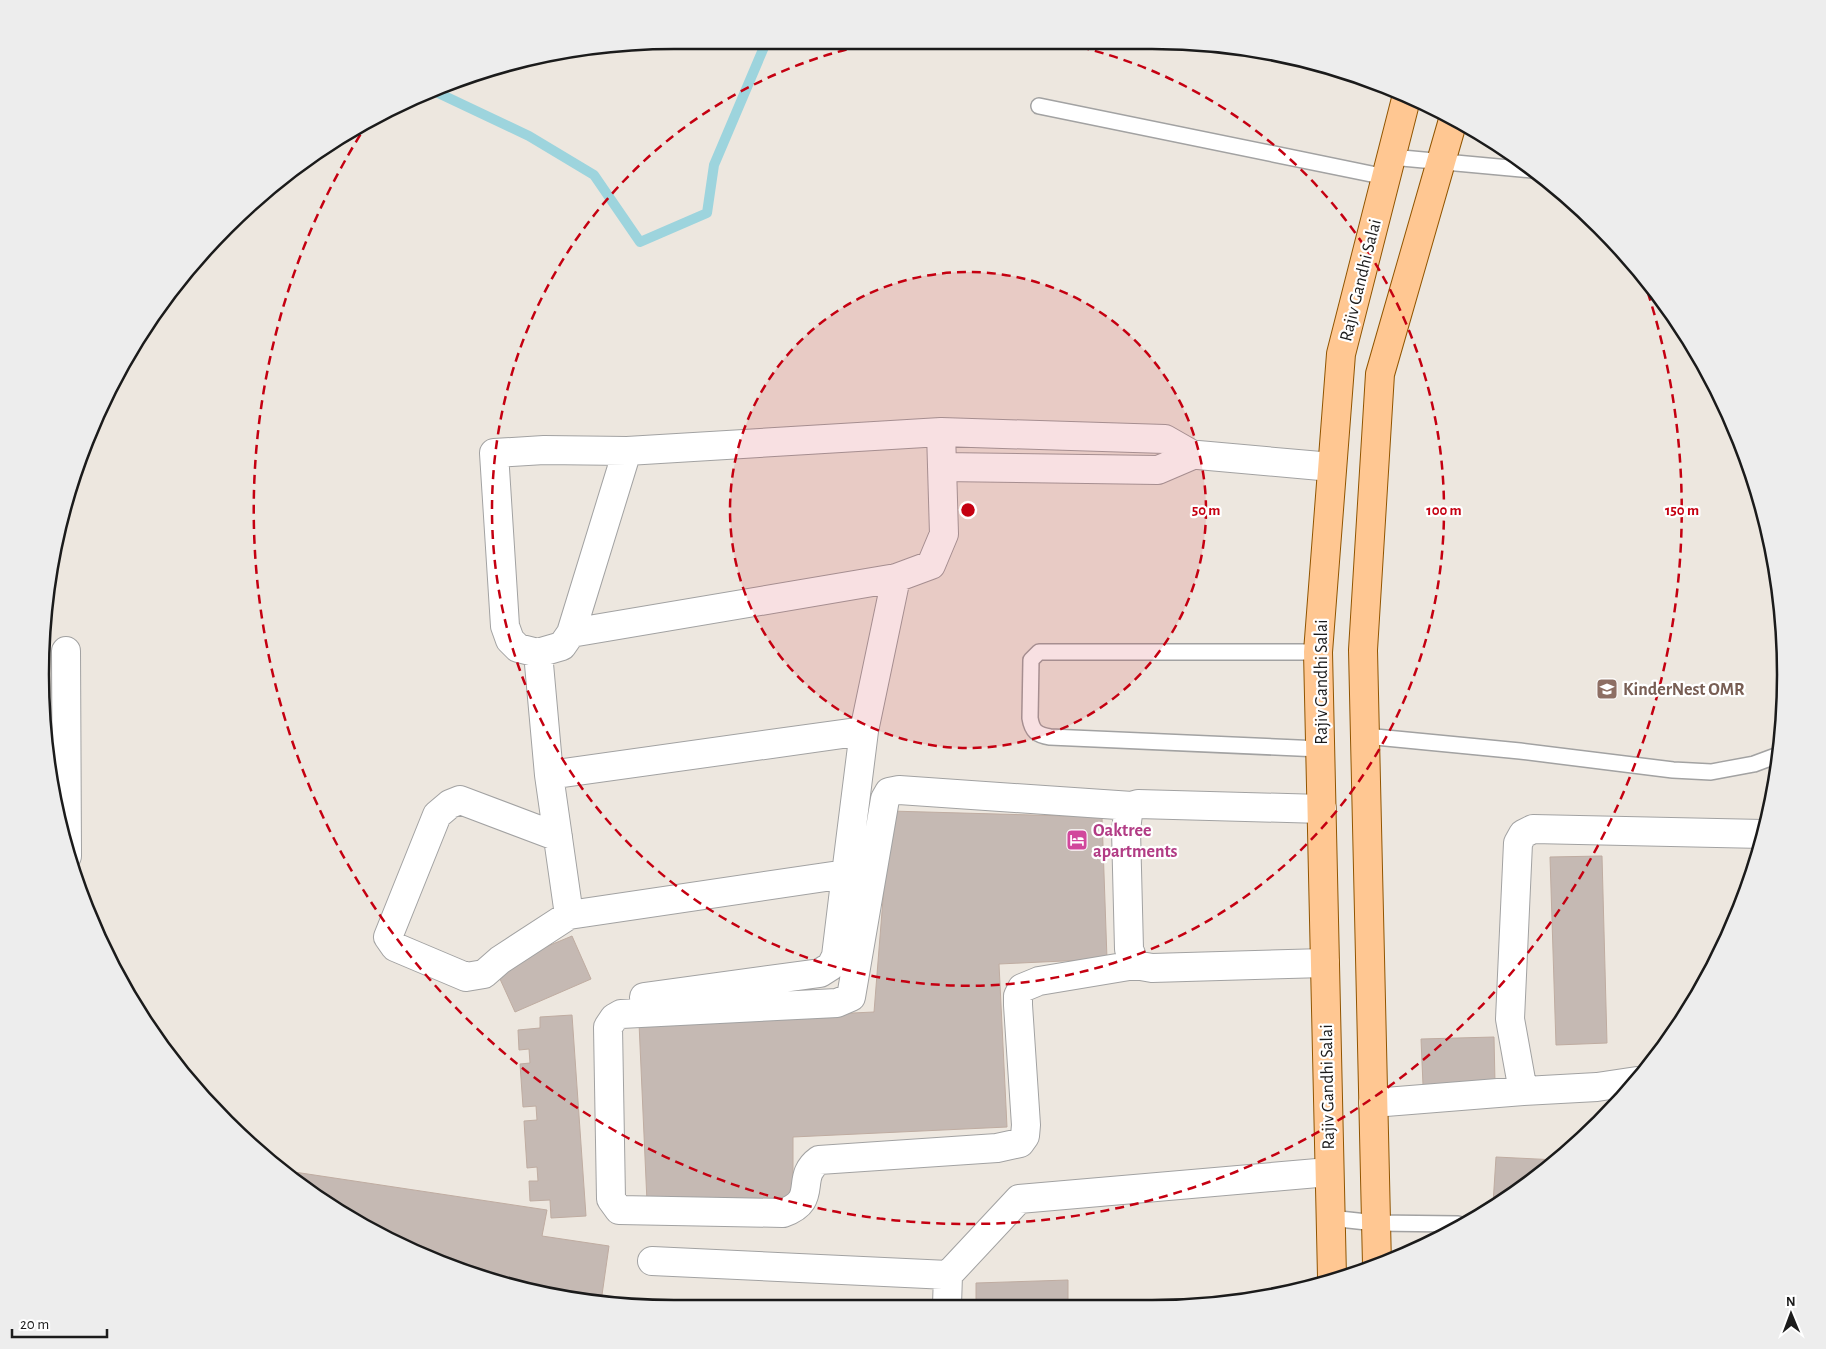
<svg xmlns="http://www.w3.org/2000/svg" width="1826" height="1349" font-family="'Alegreya Sans',sans-serif">
  <rect width="100%" height="100%" fill="#ede7df"/>
  <g fill="none" stroke-linecap="round" stroke-linejoin="round">
    <path stroke="#9dd4dd" stroke-width="10" d="M436,92l93,44 65,39 46,67 67,-29 7,-48 53,-125"/>
  </g>
  <path fill="#c5b9b3" stroke="#bfaca1" d="M890,811l212,6 5,142 -108,5 8,163 -214,10v61l-146,4 -8,-179 235,-11z
    M1602,856l5,187 -51,2 -6,-188z
    M572,936l19,43 -76,33 -20,-44z
    M572,1015l14,201 -35,2 -1,-18 -20,1 -1,-20h9l-1,-14 -10,1 -3,-47 13,-1 -1,-14 -13,1 -3,-43 10,-1 -1,-14 -10,1 -1,-20 22,-2v-11z
    M1494,1037l1,46 -72,2 -2,-46z
    M1496,1157l61,3 -19,18 -45,26z
    M281,1170l266,40 -5,26 67,10 -8,56 -91,-15 -152,-63z
    M1068,1280v25h-92v-22z
    M668,1300l1,7 -36,1 -15,-3z
    M678,1301l104,5v1h-104z"/>
  <g fill="none" stroke-linecap="round" stroke-linejoin="round">
    <g stroke="#a2a2a2" stroke-width="18">
      <path id="lane" d="M1039,106l347,71
        M1391,157l141,13
        M1318,652h-279l-8,8 -1,58c2,13 7,17 20,19l270,12
        M1365,736l155,15 153,19 38,2 43,-8 27,-10
        M1330,1218l46,5 82,1"/>
    </g>
    <g stroke="#a2a2a2" stroke-width="30">
      <path id="street" d="M627,451l-56,182 -9,13 -24,7 -20,-5 -8,-8 -5,-14 -11,-173 50,-3 83,1 314,-19 224,7 28,16
        M942,467l216,3 35,-15h5l134,12
        M571,633l325,-55 35,-13 13,-31 -3,-102
        M66,651l1,205
        M538,653l11,122 20,140
        M549,775l315,-44 32,-153
        M1132,806l-233,-16 -10,2 -4,7 -34,198 -14,6 -216,11 -7,4 -6,9 3,172 8,11 164,3c37,-13 11,-35 36,-53l178,-12 23,-5 5,-7 1,-11 -8,-120v-9l4,-8 17,-7 96,-16
        M1322,809l-184,-5 -6,2 -4,8 -2,16 3,119 6,16 17,3 173,-5
        M558,837l-98,-37 -10,4 -13,11 -49,122 7,10 71,30 18,-3 16,-14 69,-45 277,-41 18,-143
        M644,997l176,-24 11,-7 5,-10 10,-82
        M1637,1081l-40,6 -74,4 -13,-72 8,-176 5,-9 10,-5 230,5
        M1373,1103l150,-12
        M652,1261l296,14
        M947,1305l1,-30 71,-76 310,-27"/>
    </g>
    <g stroke="#915500" stroke-width="30">
      <path id="primary" d="M1377,1265l-14,-615 17,-276 73,-254
        M1332,1277l-14,-625 23,-298 66,-259"/>
    </g>
    <use href="#lane" stroke="#fff" stroke-width="15"/>
    <use href="#street" stroke="#fff" stroke-width="28"/>
    <use href="#primary" stroke="#ffc792" stroke-width="28"/>
  </g>
  <circle cx="968" cy="510" r="238" fill="#c50011" fill-opacity=".12"/>
  <g fill="none" stroke="#c50011" stroke-width="2.5" stroke-dasharray="9 6">
    <circle cx="968" cy="510" r="238"/>
    <path d="M1051 41A476 476 0 1 1 885 41"/>
    <path d="M1643 278A714 714 0 1 1 369 121"/>
  </g>
  <defs>
    <g id="school-square" transform="scale(1.125)"><rect x="-9" y="-9" width="18" height="18" rx="4" fill="#8d6e63" stroke="#fff"/><path d="M0-5L7-2L0 1L-7-2ZM-4 1L0 2.5L4 1V4Q0 6-4 4Z" fill="#fff"/></g>
    <g id="hotel-square" transform="scale(1.125)"><rect x="-9" y="-9" width="18" height="18" rx="4" fill="#d1479c" stroke="#fff"/><path d="M-6-4.5h1.5V1H6V5H4.5V3h-9V5H-6ZM-4 0a1.8 1.8 0 1 1 3.6 0ZM.5 0V-2.5h3Q6-2.5 6 0Z" fill="#fff"/></g>
  </defs>
  <g fill-rule="evenodd">
    <use href="#school-square" x="1607" y="689"/>
    <use href="#hotel-square" x="1077" y="840"/>
  </g>
  <g text-anchor="middle" stroke-width="4.5" stroke-linejoin="round" paint-order="stroke">
    <g font-size="18" fill="#1b1b1b" stroke="#fff">
      <text transform="translate(1360 280) rotate(-76)" y="6">Rajiv Gandhi Salai</text>
      <text transform="translate(1321 682) rotate(-90)" y="6">Rajiv Gandhi Salai</text>
      <text transform="translate(1327 1087) rotate(-91)" y="6">Rajiv Gandhi Salai</text>
    </g>
    <g font-size="18" font-weight="bold" fill="#785e54" stroke="#fff" text-anchor="start">
      <text x="1623" y="695">KinderNest OMR</text>
    </g>
    <g font-size="18" font-weight="bold" fill="#b23c85" stroke="#fff" text-anchor="start">
      <text x="1093" y="836">Oaktree<tspan x="1093" dy="21">apartments</tspan></text>
    </g>
  </g>
  <path d="M0 0H1826V1349H0ZM674 49H1152A625 625 0 0 1 1777 674V675A625 625 0 0 1 1152 1300H674A625 625 0 0 1 49 675V674A625 625 0 0 1 674 49Z" fill="#ededed" fill-rule="evenodd"/>
  <path fill="none" stroke="#1b1b1b" stroke-width="2.5" d="M674 49H1152A625 625 0 0 1 1777 674V675A625 625 0 0 1 1152 1300H674A625 625 0 0 1 49 675V674A625 625 0 0 1 674 49Z"/>
  <circle cx="968" cy="510" r="8" fill="#c50011" stroke="#fff" stroke-width="2.5"/>
  <g font-size="15" text-anchor="middle" font-weight="bold" fill="#c50011" stroke="#fff" stroke-width="4.5" stroke-linejoin="round" paint-order="stroke">
    <text x="1206" y="515">50 m</text>
    <text x="1444" y="515">100 m</text>
    <text x="1682" y="515">150 m</text>
  </g>
  <g transform="translate(1791 1314) rotate(359)" stroke="#ffffff" stroke-width="4" paint-order="stroke">
  <path d="M0-4L9 19L0 12L-9 19Z" fill="#1b1b1b"/>
  <text y="-8" font-size="14" font-weight="bold" text-anchor="middle" fill="#1b1b1b">N</text>
  </g>
  <path d="M12 1329v8h95v-8" fill="none" stroke="#1b1b1b" stroke-width="2.5"/>
  <text x="20" y="1329" font-size="15" fill="#1b1b1b" stroke="#ffffff" stroke-width="4" paint-order="stroke">20 m</text>
</svg>
